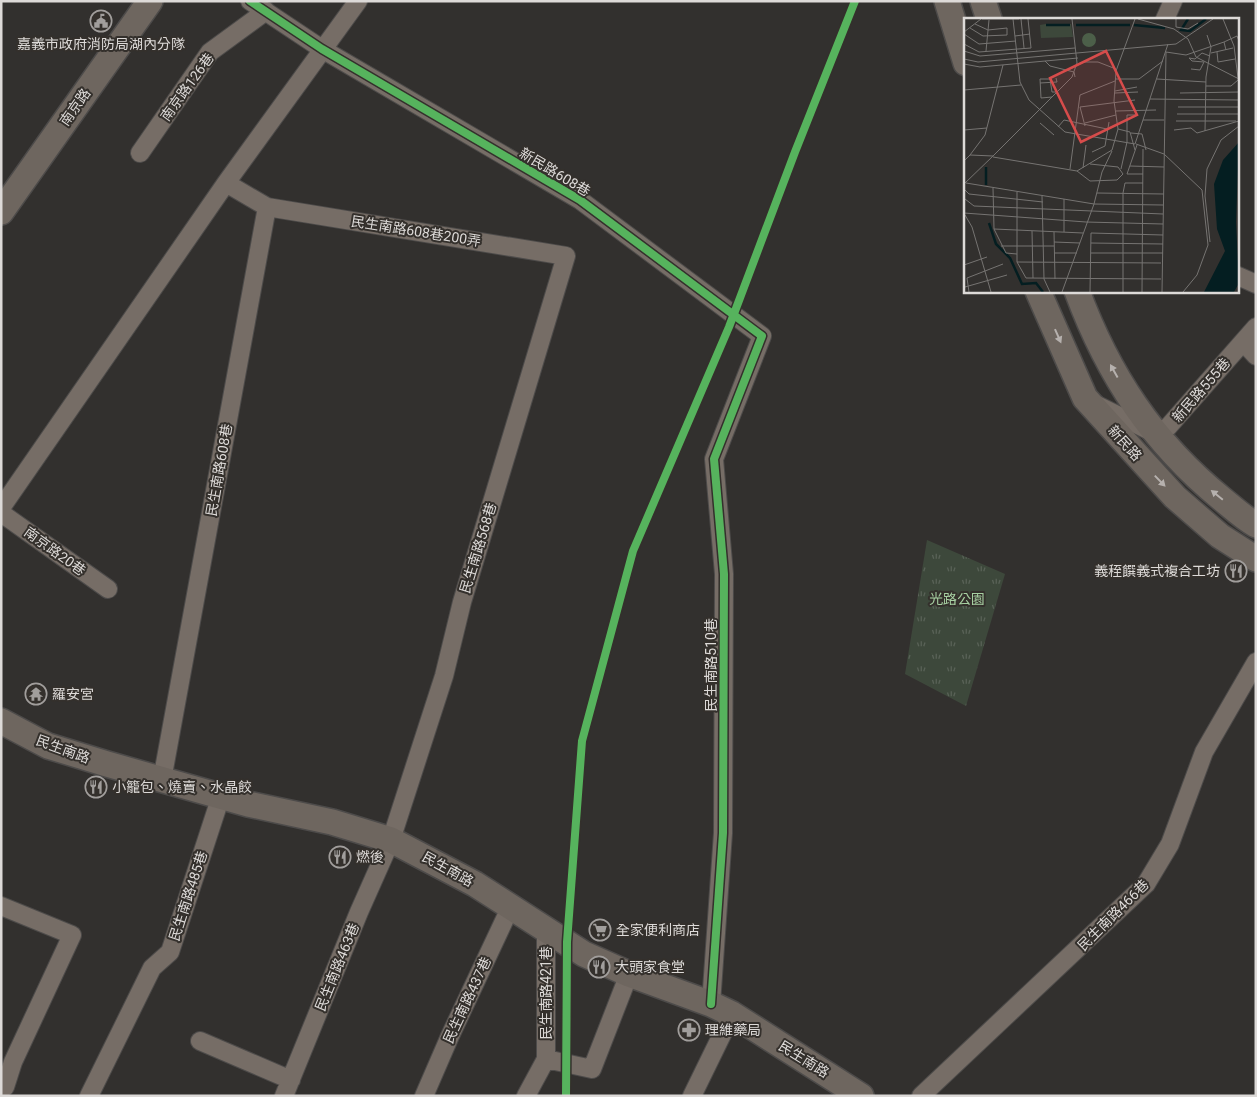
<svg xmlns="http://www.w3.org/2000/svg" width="1257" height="1097" font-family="Roboto,'Noto Sans TC',sans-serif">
  <defs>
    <pattern id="park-tufts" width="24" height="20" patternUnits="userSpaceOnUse" patternTransform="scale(1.25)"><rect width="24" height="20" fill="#3d483b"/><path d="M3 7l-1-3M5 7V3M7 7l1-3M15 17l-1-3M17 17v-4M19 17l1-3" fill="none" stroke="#596257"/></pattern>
  </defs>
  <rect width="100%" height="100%" fill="#32302e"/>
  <path fill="url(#park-tufts)" d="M927,540l78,34 -39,132 -61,-32z"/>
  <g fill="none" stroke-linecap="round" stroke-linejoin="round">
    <g stroke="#4d4b4a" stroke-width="20">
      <path id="street" d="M250,1l72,48 258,151 182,136 -48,123 10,115 -1,259 -12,171
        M1165,19l8,-18
        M140,153l70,-101 56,-41
        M226,183l41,24 299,49 -104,346 -18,74 -53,164 -32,72 -75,184
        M1238,276l18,8
        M1243,342l13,14
        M1097,405l57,28 14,-6 88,-100
        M1,508l225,-325 132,-182
        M1,513l107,76
        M162,780l105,-573
        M1,906l71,29 -59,127 -8,25
        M200,1041l91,39
        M546,1059l46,10 37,-95
        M89,1096l63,-128 18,-16 51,-156
        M424,1096l26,-60 61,-130
        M526,1096l20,-37v-132
        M692,1096l40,-82
        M921,1096l225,-212 24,-40 34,-92 52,-90"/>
    </g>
    <g stroke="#4d4b4a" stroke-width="28">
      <path id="secondary" d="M947,1l19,62
        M983,1l6,18
        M1,212l149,-211
        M1038,291l47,107 90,99 45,39 36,23
        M1077,291c31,84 76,152 145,208 11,9 22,19 34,26
        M1,721l47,25 59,18 141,40 84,18 59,18 84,44 109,70 45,20 82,30 21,10 129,82"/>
    </g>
    <use href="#street" stroke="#766d66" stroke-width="18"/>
    <use href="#secondary" stroke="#6e665f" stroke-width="25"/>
    <g stroke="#34302c" stroke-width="11">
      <path id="cycleway" d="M250,1l72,48 258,151 182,136 -48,123 10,115 -1,259 -12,171
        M566,1096l1,-154 15,-201 51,-190 96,-224 66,-175 60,-151"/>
    </g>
    <use href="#cycleway" stroke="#56b35d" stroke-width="8"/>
  </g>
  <defs><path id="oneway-solid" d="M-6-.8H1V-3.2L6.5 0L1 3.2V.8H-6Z" transform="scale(1.25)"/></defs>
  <g fill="#b6b1ae">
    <use href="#oneway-solid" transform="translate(1058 336) rotate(66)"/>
    <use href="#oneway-solid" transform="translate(1114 371) rotate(-119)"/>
    <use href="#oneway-solid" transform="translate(1160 481) rotate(46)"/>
    <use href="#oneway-solid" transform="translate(1217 495) rotate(-141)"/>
  </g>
  <defs>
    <g id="civic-ring" transform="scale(1.125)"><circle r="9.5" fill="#34302c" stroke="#a19e9c" stroke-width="1.5"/><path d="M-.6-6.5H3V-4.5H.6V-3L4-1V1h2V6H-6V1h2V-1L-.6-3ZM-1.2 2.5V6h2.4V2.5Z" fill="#a19e9c"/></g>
    <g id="restaurant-ring" transform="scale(1.125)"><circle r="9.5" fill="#34302c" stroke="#a19e9c" stroke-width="1.5"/><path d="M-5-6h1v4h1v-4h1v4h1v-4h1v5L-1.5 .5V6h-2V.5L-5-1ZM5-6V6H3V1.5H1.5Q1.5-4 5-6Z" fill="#a19e9c"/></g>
    <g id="temple-ring" transform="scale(1.125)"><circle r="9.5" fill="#34302c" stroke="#a19e9c" stroke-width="1.5"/><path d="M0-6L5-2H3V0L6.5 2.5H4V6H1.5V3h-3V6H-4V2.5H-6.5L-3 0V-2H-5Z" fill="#a19e9c"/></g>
    <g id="supermarket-ring" transform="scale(1.125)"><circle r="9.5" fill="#34302c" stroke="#a19e9c" stroke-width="1.5"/><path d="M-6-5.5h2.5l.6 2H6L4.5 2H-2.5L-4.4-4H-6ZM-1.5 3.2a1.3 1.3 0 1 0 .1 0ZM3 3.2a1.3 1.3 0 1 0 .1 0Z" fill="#a19e9c"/></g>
    <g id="pharmacy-ring" transform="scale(1.125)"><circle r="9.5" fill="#34302c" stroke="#a19e9c" stroke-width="1.5"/><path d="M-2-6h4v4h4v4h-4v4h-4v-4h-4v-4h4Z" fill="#a19e9c"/></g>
  </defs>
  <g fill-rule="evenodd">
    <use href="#civic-ring" x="101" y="21"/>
    <use href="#restaurant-ring" x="1236" y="571"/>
    <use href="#temple-ring" x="36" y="694"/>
    <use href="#restaurant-ring" x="96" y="787"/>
    <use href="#restaurant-ring" x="340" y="857"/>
    <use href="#supermarket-ring" x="600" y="930"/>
    <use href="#restaurant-ring" x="599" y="967"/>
    <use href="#pharmacy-ring" x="689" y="1030"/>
  </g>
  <g text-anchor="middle" stroke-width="4" stroke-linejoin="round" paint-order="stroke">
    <g font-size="14" fill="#dddad8" stroke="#34302c" text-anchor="start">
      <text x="101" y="49" text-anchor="middle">嘉義市政府消防局湖內分隊</text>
      <text x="1220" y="576" text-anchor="end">義秷饌義式複合工坊</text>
      <text x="52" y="699">羅安宮</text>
      <text x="112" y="792">小籠包、燒賣、水晶餃</text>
      <text x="356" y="862">燃後</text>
      <text x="616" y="935">全家便利商店</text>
      <text x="615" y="972">大頭家食堂</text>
      <text x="705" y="1035">理維藥局</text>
    </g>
    <g font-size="14" fill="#dddad8" stroke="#34302c">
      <text transform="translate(187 87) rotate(-54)" y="5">南京路126巷</text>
      <text transform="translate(75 107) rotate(-55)" y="5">南京路</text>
      <text transform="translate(555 172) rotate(31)" y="5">新民路608巷</text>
      <text transform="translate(416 231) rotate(9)" y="5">民生南路608巷200弄</text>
      <text transform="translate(1201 390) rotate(-49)" y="5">新民路555巷</text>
      <text transform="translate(1125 443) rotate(48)" y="5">新民路</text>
      <text transform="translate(219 470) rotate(-80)" y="5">民生南路608巷</text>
      <text transform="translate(478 548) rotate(-73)" y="5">民生南路568巷</text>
      <text transform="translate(55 551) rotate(36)" y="5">南京路20巷</text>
      <text transform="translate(711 665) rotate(-90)" y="5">民生南路510巷</text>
      <text transform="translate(63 749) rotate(20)" y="5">民生南路</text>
      <text transform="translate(448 869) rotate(29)" y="5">民生南路</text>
      <text transform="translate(188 896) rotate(-72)" y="5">民生南路485巷</text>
      <text transform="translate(1113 915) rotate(-45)" y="5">民生南路466巷</text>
      <text transform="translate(337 967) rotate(-68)" y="5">民生南路463巷</text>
      <text transform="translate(546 993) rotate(-90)" y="5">民生南路421巷</text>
      <text transform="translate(467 1000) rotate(-65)" y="5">民生南路437巷</text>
      <text transform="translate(804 1059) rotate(32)" y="5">民生南路</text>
    </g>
    <g font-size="14" fill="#a7d0a2" stroke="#34302c">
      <text x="957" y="604">光路公園</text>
    </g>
  </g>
  <g transform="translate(964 18)">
    <rect width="275" height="275" fill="#32302e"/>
    <path d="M118 22a7 7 0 1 1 14 0a7 7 0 1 1-14 0Z" fill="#4c5f49"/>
    <path d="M82,6h25l2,13 -32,1 -1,-13z" fill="#3d483b"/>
    <path d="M275,124l-3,80 3,61 -5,9h-30l21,-41 -8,-22 -3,-45 9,-24z" fill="#041e21"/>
    <path fill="none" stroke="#041e21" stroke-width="2.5" d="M224,1l-7,11 9,1 16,-12M82,7h24M112,7h54M170,7l31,3M22,149v18M25,205l7,21 14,14 12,26 14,-1 7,9"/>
    <path fill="none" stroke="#767472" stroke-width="1" d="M18,1h37M49,1l7,63 9,18 36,32 70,12 33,-100M57,1l3,29M64,1l3,29M174,1l36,10 14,10 8,18 43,22M212,1v8l12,2 10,-6M259,1l11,27 5,40M6,10l13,8 24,-1v-7l-19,2 -13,-6M0,14l17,-13M0,16l15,10 37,-3M51,18l15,-2M260,24l13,-6 2,5M0,26l15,8 52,-4M0,33l16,5 95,-8M22,33l3,-31M253,34l1,10 17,-3M247,35l22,-5M0,41l14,3 198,-18 37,-25M81,43l5,5 24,6 1,5M240,44l-12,-1 -3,-3 6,1 7,-6 8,3M0,46l16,3 98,-9M227,51l9,1 4,-8M104,52l16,-8h14l18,7M151,61h24l24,-18M193,61l49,3M76,65l17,-1 -1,-4M242,68h25l7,-6M0,72l57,-5M151,73l22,-4M151,75l23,-1M216,75l59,-1M88,79l-11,1 -1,-19h10l2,13h4M186,81l89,1M214,89h61M152,93l40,-1M213,96h62M179,102h21M212,103h60M76,105l14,12M121,105l31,-8M121,108l-5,-19 55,-7M94,109l6,-7 43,9M154,111l12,3 5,18M0,112l23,-2M210,112l17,-2 6,5 42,-12M241,113l1,-54 5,-30 -4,-12M167,115l11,1 4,16M172,126l28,10 38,36 6,55 -11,30 -14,17M173,127l-10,29h16M128,134l13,-6 4,-24M6,137l15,-20 18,-70M29,139l84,14 35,-21 6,-21 -4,-28 2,-30 19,-52M0,143l6,-6 23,1 79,-79 5,-14 -5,-44M126,146l28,3 5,7M166,148l34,1M119,150l3,-23M106,151l10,-74 35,-14M157,151l6,-27v-27h10M113,153l13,10 27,-1 6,-6M2,165l128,21 69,1M0,166l29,-28M29,170l1,41 12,24 11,1M0,171l5,5 74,8M53,174v70l9,16 135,1M133,175l67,1M78,178l2,83 6,13M1,181l9,7 189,8M100,181v33M0,195l122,9 77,2M1,197l7,12 19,65M30,211l89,4M68,213l1,47M90,214l1,47M90,224l26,1M246,224l-5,-46 2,-27 14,-29 18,-14M127,225l72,1M37,228h53M90,235h23M127,235h72M53,244l144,1M0,247l23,-8M1,269l42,-12M5,274l-2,-14 36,-14M98,274l32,-88 8,-32 10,-21M126,274l1,-59 72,2M159,274v-99l2,-10h18M178,274l1,-143M198,274l4,-240 20,3 38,-13 2,8"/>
    <path fill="#d74c4b" fill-opacity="0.15" stroke="#d74c4b" stroke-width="2.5" d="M142,33l31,64 -56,27 -31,-64z"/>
    <rect width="275" height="275" fill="none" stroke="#dddad8" stroke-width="2.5"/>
  </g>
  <rect width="1257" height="1097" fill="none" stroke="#dddad8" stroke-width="5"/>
</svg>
